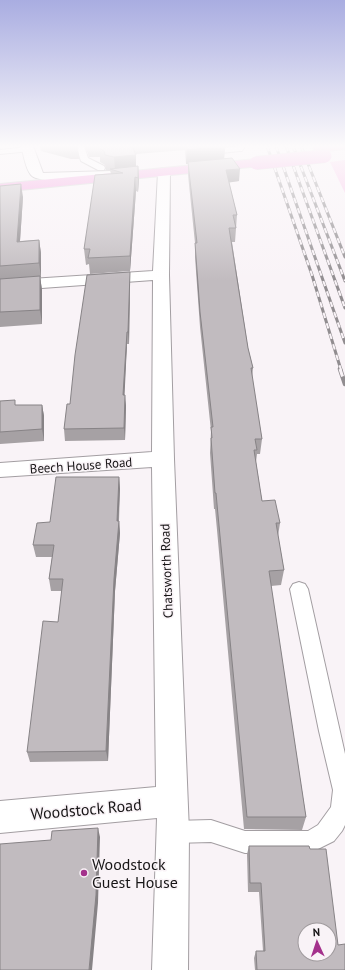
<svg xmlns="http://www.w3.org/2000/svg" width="345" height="970" font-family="'PT Sans',sans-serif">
  <rect width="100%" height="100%" fill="#f9f3f7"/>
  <path fill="#f9c3e9" d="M345,160v33l-15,-31z"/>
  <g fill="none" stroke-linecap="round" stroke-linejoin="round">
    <g stroke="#a39ea2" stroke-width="2">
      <path id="service" d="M76,146h8l4,12 16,8 1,2 -1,2h-6l-17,-9z
        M237,146h8l-3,5h-3l-35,4 -4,-2 4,-2z
        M27,147l4,2 -1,2 -30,3v-4z
        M299,582l6,2 3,5 37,165v71l-3,6 -8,10 -24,12h-65l-34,-11 -38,1 -8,-3 -3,-8 3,-8 8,-3 38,-1 34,11h63l10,-6 13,-18 2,-17 -14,-59 -29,-142 3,-5z"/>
    </g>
    <g stroke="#a39ea2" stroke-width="2">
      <path id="minor" d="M21,146h12l10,27 67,-2 4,1 2,3 -2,3 -4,1c-14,0 -72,6 -79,-4 -6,-7 -7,-20 -10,-29z
        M164,168l4,1 2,3 -1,103 5,184 15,373 -1,138h-36l5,-152 -157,15v-32l156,-14 -4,-320 -152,10v-14l152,-11 1,-172 -153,11v-10l153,-10 5,-99 2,-3z"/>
    </g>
    <g stroke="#d1d0d0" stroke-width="2">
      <path id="trunk" d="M315,146h30v3l-26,3 -4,-2 -2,-2z
        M256,159l4,1 2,3 -2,3 -260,26v-8z"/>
    </g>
    <use href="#service" fill="#fff" fill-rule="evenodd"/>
    <use href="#minor" fill="#fff" fill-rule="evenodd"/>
    <use href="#trunk" fill="#f39fde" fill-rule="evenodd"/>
    <g stroke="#918d90" stroke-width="3">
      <path id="rail-far1" d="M267,146l45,129 29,95
        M276,146l69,197
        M286,146l59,162
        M293,146l52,135
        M301,146l44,111"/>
    </g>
    <g stroke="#918d90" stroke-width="4.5">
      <path id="rail" d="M340,369l5,15"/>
    </g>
    <use href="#rail-far1" stroke="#f9f3f7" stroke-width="2" stroke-dasharray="5.5" stroke-linecap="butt"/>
    <use href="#rail" stroke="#f9f3f7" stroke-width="3" stroke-dasharray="8" stroke-linecap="butt"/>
    <g stroke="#d1d0d0" stroke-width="14" stroke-linecap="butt">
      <path id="trunk-bridge" d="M256,163l69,-7"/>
    </g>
    <use href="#trunk-bridge" stroke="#f39fde" stroke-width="13"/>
  </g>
  <path fill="#a6a1a4" d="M40,146h38l1,13h-8l-30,-8z
    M85,146h144h-4l-1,13 15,22 -10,1 8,33 -2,27h-3l16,106 5,20 -1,10 10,61 -2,15h-3l-1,8 6,39 18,22 -2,13 6,34 -3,15 -10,1 35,231 -4,13 -58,-1 -27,-299 -2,-21h-1l-4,-56 1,-22 -11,-104 -5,-70v-14l-7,-68v-11h-2l-1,-14 -49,4v12h2l1,14 -1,12 -2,-1 -6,80 -40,3 -1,-10 -3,1 -2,-16 27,-75 -1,-4h-4l-1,-5 -5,-3v-5h-11z
    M0,186l23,11 -3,44 19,-1 2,13v24h-1l2,13v34l-42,3z
    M130,283l-1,61h-2l-3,51 2,11 -1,34 -60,1 -1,-12 6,-25z
    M0,401l16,4h26l2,11v25l-44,3z
    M119,477l1,12 -1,32 1,12 -5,58 -7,170 -78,1 -3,-10 31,-130 4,-31h-11l-2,-12 3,-22h-16l-3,-12 17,-23z
    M249,846l61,3 28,96 7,25h-90l-1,-12 2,-7h7l-4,-59h-11l-1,-38z"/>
  <path fill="#878386" d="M192,146h37h-5h1l-1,15 -38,3 1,-14z
    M136,155v14l-21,1 -1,-13z
    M138,166l1,14 -1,12z
    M240,169l-1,12 -13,2v-13z
    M135,177l1,14 -6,80v-15z
    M21,184l2,13 -4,58 -2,-13z
    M39,240l2,13v24l-2,-14z
    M130,272v11l-1,61 -1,-12z
    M40,276l2,14v34l-2,-14z
    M127,332v12l-3,62 -1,-11z
    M125,395l1,11 -1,34 -1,-12z
    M42,405l2,11v25l-2,-12z
    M119,477l1,12 -2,37 1,-5 1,12 -5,58 -7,170 -2,-10z
    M98,828l2,9 -2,66 -6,67h-3z"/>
  <path fill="#c1bbbf" stroke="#878386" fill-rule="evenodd" d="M100,146h32l4,9 -22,2 -9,-2 -1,-4 -5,-3z
    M186,146h8l1,2h7l1,-2h22l-38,4z
    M232,158l8,11 -14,1 11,45h-4l3,13h-7l19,120 5,20h-2l11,71h-7l2,11h-3l8,51 13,-1 5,23h-4l8,47 -15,1 37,246h-59l-29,-302 -2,-22h-1l-4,-55h1l-1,-11h2l-13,-115 -5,-69h2l-9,-81z
    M138,166v12l-3,-1 -5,79 -42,2 2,-9h-6l11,-74 28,-2 -13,-4z
    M21,184l-4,58 22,-2v23l-39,3v-80z
    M130,272l-2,60h-1l-4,63h2l-1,33 -60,1 3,-25h3l5,-49 12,-80z
    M40,276v34l-40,2v-33z
    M15,400v5h27v24l-42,3v-31z
    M56,477h63l-2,44h2l-5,58 -8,172 -79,1 16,-131 15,1 5,-43h-14l5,-34h-21l4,-22 13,-1z
    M98,828l-2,67 -7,75h-89v-126l51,-4 1,-9z
    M249,846h60l1,3h16l12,96 7,-1v26h-88l-1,-19h9l-4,-68h-11zM305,930h24v24h-24z"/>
  <linearGradient id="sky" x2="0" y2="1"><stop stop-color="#a9ade1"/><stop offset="0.52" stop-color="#fcfafb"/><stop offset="1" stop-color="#fcfafb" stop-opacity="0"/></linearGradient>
  <rect width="345" height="281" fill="url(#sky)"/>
  <circle fill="#a4318c" stroke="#f9f3f7" stroke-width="1.5" cx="84" cy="873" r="4"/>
  <g text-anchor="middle" stroke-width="3" stroke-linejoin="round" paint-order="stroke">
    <g font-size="13" fill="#171516" stroke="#f9f3f7">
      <text transform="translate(81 465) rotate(-4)" y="5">Beech House Road</text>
      <text transform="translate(166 571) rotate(-92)" y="5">Chatsworth Road</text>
    </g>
    <g font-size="16" fill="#171516" stroke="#f9f3f7">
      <text transform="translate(86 809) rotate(-5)" y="6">Woodstock Road</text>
    </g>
    <g font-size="16" fill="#171516" stroke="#f9f3f7" text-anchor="start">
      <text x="92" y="870">Woodstock<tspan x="92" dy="18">Guest House</tspan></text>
    </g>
  </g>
  <g transform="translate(317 942) rotate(357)"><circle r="19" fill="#f9f3f7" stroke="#9f9a9d"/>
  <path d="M0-3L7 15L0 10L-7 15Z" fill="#a4318c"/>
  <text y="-6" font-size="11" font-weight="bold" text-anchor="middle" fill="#171516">N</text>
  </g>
</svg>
